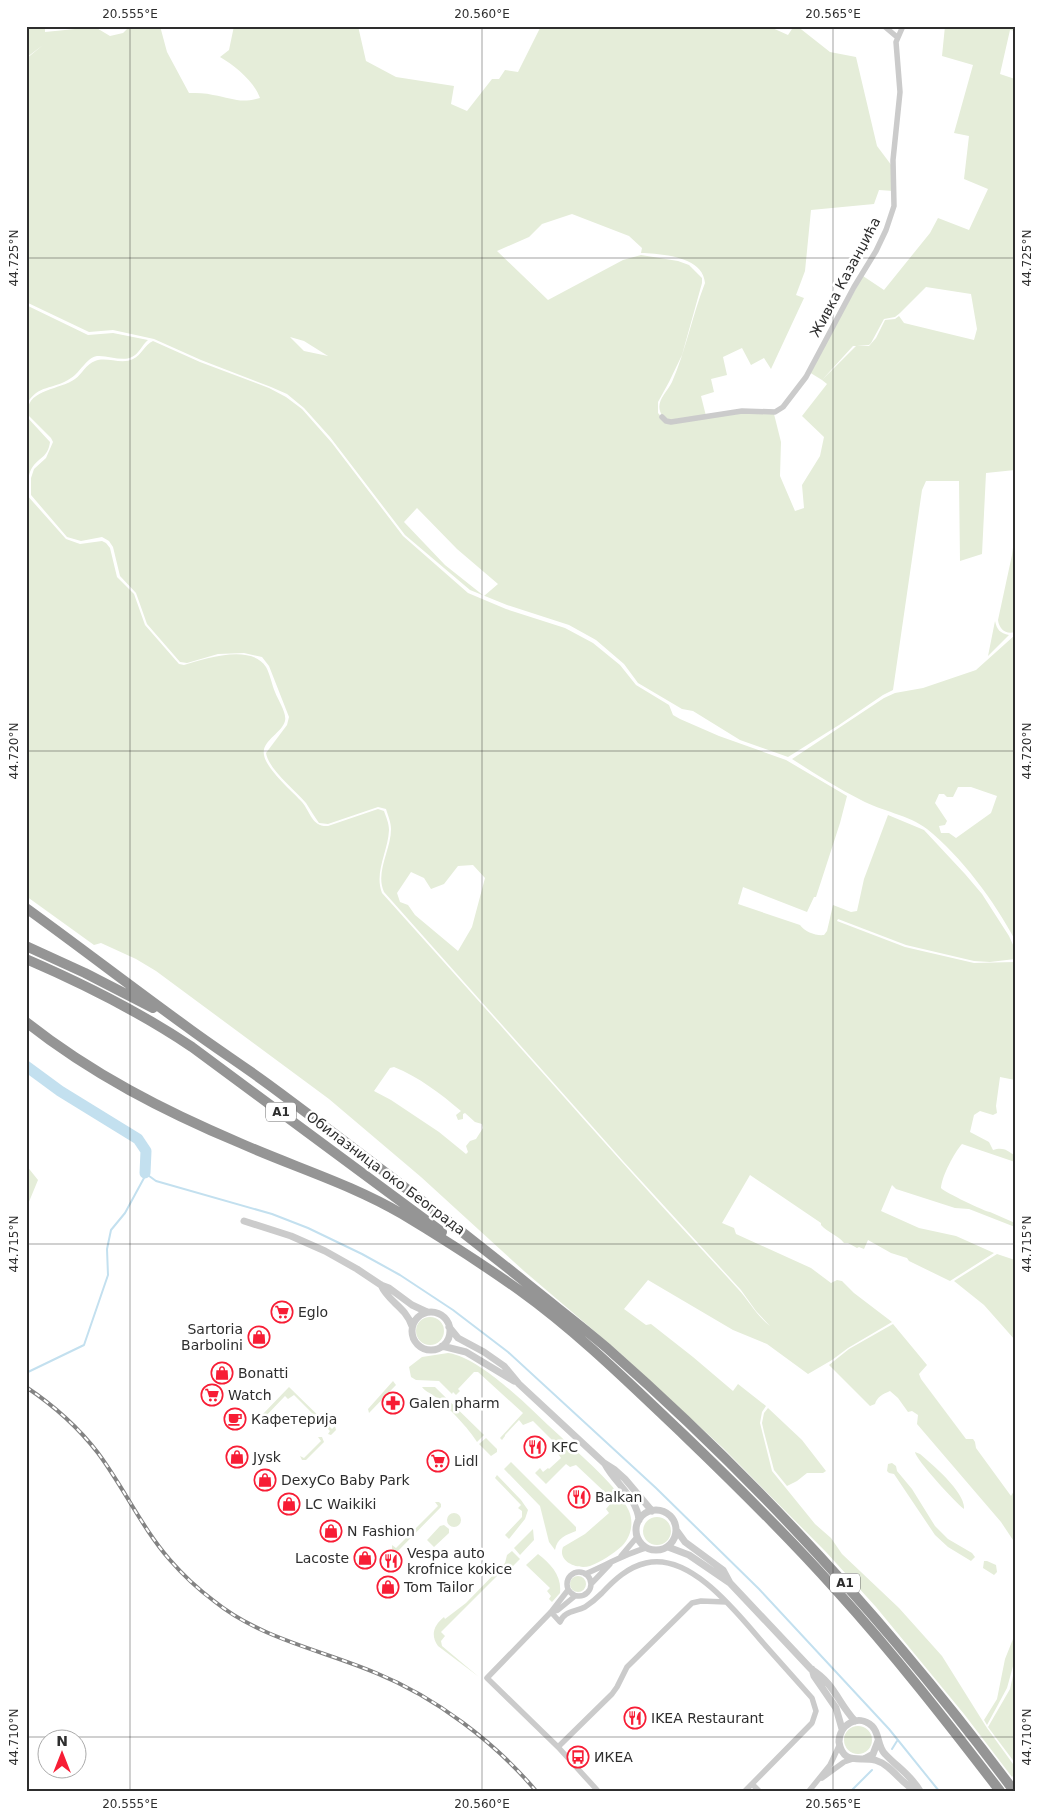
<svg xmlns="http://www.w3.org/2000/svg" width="1041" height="1817" font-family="'DejaVu Sans',sans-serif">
  <rect width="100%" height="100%" fill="#fff"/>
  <path fill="#e5edd9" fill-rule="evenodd" d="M29,26h16v6l50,-5 15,9 13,-3 7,-7h30l7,26 22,41c8,0 16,0 24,2 19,3 27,9 47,3 -6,-17 -25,-32 -40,-41l9,-7 5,-24h124l8,35 30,16 58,9 -3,18 16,7 25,-32h7l6,-9 13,2 23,-46h227l20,9 6,-9h3l33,26 26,5 21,89 15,20 1,25 -14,-1 -5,14 -63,6 -6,61 -9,24 8,3 -33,71 -7,-11 -13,7 -9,-17 -19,9 4,18 -16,4 3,13 -13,4 5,20 -35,5 -8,-4c-10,-14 3,-23 9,-35 14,-32 20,-66 33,-99 -2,-27 -44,-29 -64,-30l1,-5 -13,-12 -57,-22 -30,10 -13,13 -32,14 51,49 75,-40 18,-5 37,6 11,4 13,13v5l-20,72 -13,27 -11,20v11l8,9 77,-9 31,1 7,28 -1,34 15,35 9,-3 -2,-23 18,-29 4,-19 -22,-21 25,-32 -5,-4 34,-34h-3l-31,34 -13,-8 54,-96 21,14 46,-57 8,-15 31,12 19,-41 -24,-10 5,-43 -15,-3 19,-68 -31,-9 3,-30h70v5l-5,-1 -10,44 15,5v391l-29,3 -4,81 -22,7 -1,-80h-33l-4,9 -29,200 -10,5 -44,30 -51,32 -48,-17 -47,-29 -11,-2 -44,-26 -14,-19 -28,-24 -27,-15 -62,-20 -37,-15 -65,-55 -75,-98 -26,-29 -17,-14 -16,-7 -70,-27 -47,-21 -41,-9 -24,2 -63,-30v-243l17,-14 -17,13v-28zM926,287l45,7 6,35 -3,11 -70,-17 -5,-7 -4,3 -10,1 -9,18 -7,8 -12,-1h12l2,-2 13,-24 11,-2 5,-4zM290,337l14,4 24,15 -24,-5zM417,508l40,41 41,35 -14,12 -39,-31 -41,-43z
    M26,305l62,30 25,-2 35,7c-6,5 -9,14 -16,17 -10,5 -24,-2 -35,-1 -11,2 -17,17 -26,22 -19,13 -32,5 -45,27z
    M153,341l47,21 69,26 17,9 16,12 30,34 71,93 65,57 38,16 59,19 28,15 27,22 16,20 33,20 4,10 7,4 39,17 67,24 61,36 -7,27 -24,74h-2l-7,15 -64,-25 -5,17 62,21c5,7 16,11 24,10l3,-4 6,-26 18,7 6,-1 7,-32 24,-64 36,15 41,44 17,20 27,42 5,11 1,12 -25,3 -16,-1 -68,-16 -68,-26 -1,2 68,26 69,16 41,-1v118l-15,-3 -4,29 1,7 -4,2 -13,-4 -6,4 -4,17 19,10 4,8c10,-3 14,0 22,6v6l-53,-18c-8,9 -20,32 -21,44 3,4 45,24 49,24l25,11v4l-46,-18 -14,-1 -59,-19 -4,-4 -11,26 38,17 37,8 38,17 -44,28 -41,-20 -2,-3 -16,-5 -23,-13 -4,9 -5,-2 -2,1 -9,-5h-4c-6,-8 -16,-10 -23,-18v-2l-71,-48 -28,48 12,5 2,6 75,34 20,15 6,-3 5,1 12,12 38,29 -44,26 -16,12 -24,14 -41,-30 -34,-14 -85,-50 -24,29 22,16 5,-1 42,33 40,34 5,-7 28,22 -4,6 -2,11 12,48 43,53 16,14 11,16 57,54 43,48 45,72 26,36 1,11 -2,2 -48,-63 -88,-107 -50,-55 -103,-104 -104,-96 -95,-81 -103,-94 -92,-78 -173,-128 -20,-12 -35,-16 -7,2 -68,-49v-402l40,45 14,5 22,-3 4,2 4,5 7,29 17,17 11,31 34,39 5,1c20,-6 67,-22 82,2 4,7 6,18 9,25 3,8 12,21 10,29 -3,12 -24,20 -21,34 2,14 29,37 38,47 9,11 10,25 26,24l50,-17 6,2c2,6 5,12 5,19 -1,22 -15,42 -7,63 93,103 184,207 277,310 26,29 53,57 79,86 11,12 19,27 32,37l-14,-15 -15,-21 -118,-129 -239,-269c-9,-20 7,-42 7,-63 0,-7 -3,-13 -5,-20l-8,-2 -50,17 -9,-1c-5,-7 -9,-14 -13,-20 -12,-14 -37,-33 -40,-50l21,-28 2,-8 -20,-51 -7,-9 -18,-4 -26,1 -31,9 -7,-1 -33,-38 -11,-31 -16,-17 -7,-29 -4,-6 -7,-4 -21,4 -14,-4 -36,-42v-17l3,-9 12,-11 7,-16 -2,-4 -22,-22c-7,-26 31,-26 46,-37 7,-5 11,-15 20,-18 11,-5 26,4 38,-2 9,-4 11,-14 20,-18zM473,865l12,13 -13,49 -14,24 -43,-36 -7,-10 -8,-3 -3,-9 14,-21 13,6 7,11 13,-5 14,-18zM394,1067c25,10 47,27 67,44l-5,4 2,5 5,-1v-5l2,-1 10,9 7,2 1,4 -7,11 -6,2 -4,5 2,6 -2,2 -27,-22 -48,-32 -17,-9 16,-23z
    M26,414l1,3 23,25c-2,14 -8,14 -16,23 -6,7 -7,19 -5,27l-3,-3z
    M1015,532v100c-9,3 -16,-3 -17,-12l14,-65z
    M995,621c2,9 5,12 14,14l-21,21z
    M1015,635v305c-20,-38 -54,-84 -88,-111 -18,-14 -46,-18 -66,-29 -24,-12 -47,-27 -69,-41l92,-61 11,-5 28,-5 53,-18zM958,787h13l26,9 -6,17 -35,25 -7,-5h-8l-2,-7 6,-1 2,-4 -12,-18 4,-9h5l3,3h6z
    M26,1165l12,15 -12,29z
    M997,1254l18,6v80l-31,-35 -30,-24z
    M416 1331a14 14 0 1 1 28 0a14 14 0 1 1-28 0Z
    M893,1324l34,41 -8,9 2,5 45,60h7l2,3 1,6 35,48 4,-7v54l-14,-21 -84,-98 1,-9 -6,-4 -4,1 -10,-14 -8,-7c-7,3 -13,6 -15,13l-5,2 -41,-41 20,-16z
    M448,1353c19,2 47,24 61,36 18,15 34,32 51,47 20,19 58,50 69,75 5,12 2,26 -7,35 -9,8 -21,16 -32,20 -12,4 -33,-4 -27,-19l22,-13 24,-21 -3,-4 5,-6v-5l-35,-33 -6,2 -4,-3 -20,20 -11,-11 5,-5 3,4 5,-4 1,1 12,-11 -4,-6 1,-6 -25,-25 -10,4 -4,-5 -14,15v1l-3,4 -2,-2 23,-25 -45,-41h-4l-16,17 2,2 -4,4 -3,-3 -1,2 -13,-13 -23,-1 -5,-3 -2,-10 13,-10z
    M393,1381l3,4 -27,28 -1,-4z
    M289,1387l43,42 3,-3 1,4 -5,5 -3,-1 2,-3 -36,-36 -6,4 -3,-3 -21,22 2,3 -2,1 -3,-2v-4z
    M422,1387h13l49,48 -7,7c-6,-11 -32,-39 -43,-46 -5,-4 -8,-4 -12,-9z
    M768,1408l34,32 24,31 -3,2h-16l-10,8 -10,5 -13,-16 -10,-38 -2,-9 2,-10z
    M318,1437h4l2,5 -18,18h-4l-2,-4 4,2 17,-17z
    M486,1438l11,11v3l-6,4 -12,-12z
    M915,1452l5,2c12,10 46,39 44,55 -8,-6 -48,-49 -49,-57z
    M511,1462l65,65v4c-10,4 -19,7 -21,19l-6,-8 -9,-36 -36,-37z
    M892,1463l4,3 1,5 15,18 23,37 13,13 24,14 3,4 -4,4 -23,-14 -13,-12 -41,-61 -5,-1 -2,-2 1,-7z
    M497,1475l24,25 7,10 -3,9 -16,20 -4,-4 17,-18v-6l-4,-3 3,-3 -26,-27z
    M435,1502h4l2,2v3l-43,44h-4l-2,-2v-4l4,3 42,-42z
    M447 1520a7 7 0 1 1 14 0a7 7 0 1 1-14 0Z
    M643 1531a14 14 0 1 1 28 0a14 14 0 1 1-28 0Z
    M444,1525l5,4v4l-15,14 -7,-7 1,-1 12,-13z
    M533,1529l1,11 -14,15 -6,-7z
    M512,1551l8,8 -9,9 -3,-3 -67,67 4,4 -4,5 1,5 37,31 -41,-31c-8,-11 -4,-21 6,-29l1,2 21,-16 39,-40 2,-8z
    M538,1554c13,10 24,22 22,39l-8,9 -3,-3 2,-3 -4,-5 3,-3 -24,-23z
    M984,1561h3l9,4 1,7 -3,3 -11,-7z
    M570 1584a8 8 0 1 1 16 0a8 8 0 1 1-16 0Z
    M1015,1634v25l-8,29 -20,37 -3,-5 13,-21 8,-40z
    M1015,1667v96l-27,-36 22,-38z
    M844 1740a14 14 0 1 1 28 0a14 14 0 1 1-28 0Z"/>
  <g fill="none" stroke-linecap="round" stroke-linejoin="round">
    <path stroke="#c3e0ef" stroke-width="2" d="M26,1373l58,-28 24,-70 -1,-26 4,-19 14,-17 19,-35 1,-5 11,8 116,33 36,14 54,26 38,21 53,35 55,42 148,136 103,101 130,140 50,62
      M892,1749l5,-8
      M851,1791l21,-21"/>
    <path stroke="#c3e0ef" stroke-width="11" d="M26,1066l34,25 78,48 8,12 -1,22"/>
    <path stroke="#cbcbcb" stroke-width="5.5" d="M884,26l13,11
      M662,417l4,4 5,1 71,-11 33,1 8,-5 23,-30 48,-90 22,-36 10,-21 8,-24 -1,-46 7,-68 -4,-50 7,-16
      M621,1556l16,-19
      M567 1584a12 12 0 1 1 24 0a12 12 0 1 1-24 0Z
      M585,1574c21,-9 40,-20 61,-26
      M591,1584l19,-20
      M568,1590l-17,22 -64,66 71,69 40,44
      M551,1612l9,10c4,-11 15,-10 25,-15 6,-4 12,-9 17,-14 12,-13 26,-26 44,-30 45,-11 92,51 118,81 16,18 32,36 48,54l4,13 -4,12 -67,68
      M551,1612l7,-2 17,-14
      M558,1747l54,-53 5,-7 10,-20 65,-64 9,-2 25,1
      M822,1778l22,-16 9,-3
      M752,1784l7,7
      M809,1791l21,-26 9,-19"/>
    <path stroke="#cbcbcb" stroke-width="7" d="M244,1221l47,15 34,15 32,18 24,16 8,3 23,17 15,7
      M381,1285c7,17 24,21 31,41
      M412 1331a19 19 0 1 1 38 0a19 19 0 1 1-38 0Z
      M449,1327l9,11 26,14 20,14 15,18 85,79 11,7 10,9 27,32
      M442,1346l24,6 48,29
      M605,1464c10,19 32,34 34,56
      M636 1530a20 20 0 1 1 40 0a20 20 0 1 1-40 0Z
      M677,1531l8,11 38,28 7,13 81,86c24,15 27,34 44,52
      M668,1547l21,8 41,28
      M812,1669l2,7 22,32 6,21
      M864,1759l9,-5 5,-13
      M916,1791c-15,-7 -24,-26 -41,-31 -15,-4 -32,6 -36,-18 0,-17 19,-29 33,-16 8,8 5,20 13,28 12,13 26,21 35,37"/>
    <path stroke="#959595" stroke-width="10" d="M26,908c54,39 107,80 161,119 31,23 63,43 93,66 81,60 160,121 239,184 29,24 60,47 88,71 151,133 287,282 407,443
      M26,946l59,27 68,35
      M26,959c58,25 114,53 166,88l250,185
      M26,1022c66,52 138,89 214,121 54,24 111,41 162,71 40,24 79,49 117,76 60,43 113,96 166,146 52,50 103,100 151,154 58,64 111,132 164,201"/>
    <g stroke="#838383" stroke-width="4">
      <path id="rail" d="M26,1387c27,18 52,40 72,66 26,35 44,75 72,107 13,15 28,29 44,41 47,38 108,49 162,72 59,24 119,69 160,118"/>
    </g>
    <use href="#rail" stroke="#fff" stroke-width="2" stroke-dasharray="5.5" stroke-linecap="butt"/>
  </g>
  <path fill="none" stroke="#2e2e2e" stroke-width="1" stroke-opacity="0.45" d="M130,26v1765M482,26v1765M833,26v1765M26,258h989M26,751h989M26,1244h989M26,1737h989"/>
  <defs>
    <g id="supermarket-ring" transform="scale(1.125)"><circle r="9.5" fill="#fff" stroke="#f71d35" stroke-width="1.5"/><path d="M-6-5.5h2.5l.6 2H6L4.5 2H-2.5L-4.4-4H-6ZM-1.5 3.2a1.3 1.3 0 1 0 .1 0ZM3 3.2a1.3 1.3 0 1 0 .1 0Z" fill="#f71d35"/></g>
    <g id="shop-ring" transform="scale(1.125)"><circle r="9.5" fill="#fff" stroke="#f71d35" stroke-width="1.5"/><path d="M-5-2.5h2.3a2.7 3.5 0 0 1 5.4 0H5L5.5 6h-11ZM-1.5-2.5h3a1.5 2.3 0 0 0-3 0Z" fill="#f71d35"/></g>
    <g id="pharmacy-ring" transform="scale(1.125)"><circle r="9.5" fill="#fff" stroke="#f71d35" stroke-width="1.5"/><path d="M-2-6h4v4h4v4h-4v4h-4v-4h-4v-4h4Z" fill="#f71d35"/></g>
    <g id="cafe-ring" transform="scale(1.125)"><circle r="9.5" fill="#fff" stroke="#f71d35" stroke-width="1.5"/><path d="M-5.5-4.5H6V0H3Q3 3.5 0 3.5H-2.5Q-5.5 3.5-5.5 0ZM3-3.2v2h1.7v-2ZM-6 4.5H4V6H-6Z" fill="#f71d35"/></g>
    <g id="restaurant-ring" transform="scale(1.125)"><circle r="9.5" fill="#fff" stroke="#f71d35" stroke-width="1.5"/><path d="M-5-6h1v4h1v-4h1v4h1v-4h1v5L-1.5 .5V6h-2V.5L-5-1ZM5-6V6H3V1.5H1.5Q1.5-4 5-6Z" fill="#f71d35"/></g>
    <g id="bus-ring" transform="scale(1.125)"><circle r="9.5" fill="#fff" stroke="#f71d35" stroke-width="1.5"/><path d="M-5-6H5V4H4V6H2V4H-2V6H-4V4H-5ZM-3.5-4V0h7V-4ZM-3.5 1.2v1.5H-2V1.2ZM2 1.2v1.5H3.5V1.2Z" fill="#f71d35"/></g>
  </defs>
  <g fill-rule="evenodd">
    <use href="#supermarket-ring" x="282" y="1312"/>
    <use href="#shop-ring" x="259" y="1337"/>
    <use href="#shop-ring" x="222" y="1373"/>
    <use href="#supermarket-ring" x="212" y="1395"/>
    <use href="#pharmacy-ring" x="393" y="1403"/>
    <use href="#cafe-ring" x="235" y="1419"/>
    <use href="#restaurant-ring" x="535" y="1447"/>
    <use href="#shop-ring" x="237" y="1457"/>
    <use href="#supermarket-ring" x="438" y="1461"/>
    <use href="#shop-ring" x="265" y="1480"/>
    <use href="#restaurant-ring" x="579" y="1497"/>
    <use href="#shop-ring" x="289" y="1504"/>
    <use href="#shop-ring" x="331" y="1531"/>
    <use href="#shop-ring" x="365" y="1558"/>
    <use href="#restaurant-ring" x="391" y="1561"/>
    <use href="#shop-ring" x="388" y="1587"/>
    <use href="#restaurant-ring" x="635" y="1718"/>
    <use href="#bus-ring" x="578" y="1757"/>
  </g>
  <g text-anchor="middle" stroke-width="5" stroke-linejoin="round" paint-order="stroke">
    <g fill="#fff" stroke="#6d6d6d" stroke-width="1">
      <rect x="266" y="1102.5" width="30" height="19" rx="4"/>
      <rect x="830" y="1573.5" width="30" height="19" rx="4"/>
    </g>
    <g font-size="12" font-weight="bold" fill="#2e2e2e">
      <text x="281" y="1116">A1</text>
      <text x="845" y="1587">A1</text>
    </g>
    <g font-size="14" fill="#2e2e2e" stroke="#fff">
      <text transform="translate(845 277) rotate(-62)" y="5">Живка Казанџића</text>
      <text transform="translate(386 1173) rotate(37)" y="5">Обилазница око Београда</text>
    </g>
    <g font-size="14" fill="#2e2e2e" stroke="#fff" text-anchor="start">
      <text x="298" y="1317">Eglo</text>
      <text x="243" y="1334" text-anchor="end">Sartoria<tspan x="243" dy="16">Barbolini</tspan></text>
      <text x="238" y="1378">Bonatti</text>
      <text x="228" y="1400">Watch</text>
      <text x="409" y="1408">Galen pharm</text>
      <text x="251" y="1424">Кафетерија</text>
      <text x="551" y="1452">KFC</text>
      <text x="253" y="1462">Jysk</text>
      <text x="454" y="1466">Lidl</text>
      <text x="281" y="1485">DexyCo Baby Park</text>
      <text x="595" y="1502">Balkan</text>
      <text x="305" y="1509">LC Waikiki</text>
      <text x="347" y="1536">N Fashion</text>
      <text x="407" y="1558">Vespa auto<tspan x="407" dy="16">krofnice kokice</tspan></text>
      <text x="349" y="1563" text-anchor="end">Lacoste</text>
      <text x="404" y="1592">Tom Tailor</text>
      <text x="651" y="1723">IKEA Restaurant</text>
      <text x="594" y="1762">ИКЕА</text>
    </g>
  </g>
  <rect width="1041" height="1817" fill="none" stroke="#ffffff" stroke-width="55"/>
  <g transform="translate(62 1754)"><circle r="24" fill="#ffffff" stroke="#ababab"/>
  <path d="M0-4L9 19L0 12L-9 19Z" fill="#f71d35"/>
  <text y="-8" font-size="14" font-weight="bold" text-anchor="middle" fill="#2e2e2e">N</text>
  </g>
  <rect x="28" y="28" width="986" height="1762" fill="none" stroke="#2e2e2e" stroke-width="2"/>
  <g font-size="12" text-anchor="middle" fill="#2e2e2e">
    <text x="130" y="18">20.555°E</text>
    <text x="482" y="18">20.560°E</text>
    <text x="833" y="18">20.565°E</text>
    <text transform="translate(14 258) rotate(-90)" y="4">44.725°N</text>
    <text transform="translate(1027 258) rotate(-90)" y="4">44.725°N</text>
    <text transform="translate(14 751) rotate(-90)" y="4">44.720°N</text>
    <text transform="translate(1027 751) rotate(-90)" y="4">44.720°N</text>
    <text transform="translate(14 1244) rotate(-90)" y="4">44.715°N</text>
    <text transform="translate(1027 1244) rotate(-90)" y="4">44.715°N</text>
    <text transform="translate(14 1737) rotate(-90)" y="4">44.710°N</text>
    <text transform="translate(1027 1737) rotate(-90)" y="4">44.710°N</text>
    <text x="130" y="1808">20.555°E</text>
    <text x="482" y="1808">20.560°E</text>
    <text x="833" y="1808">20.565°E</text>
  </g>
</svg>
